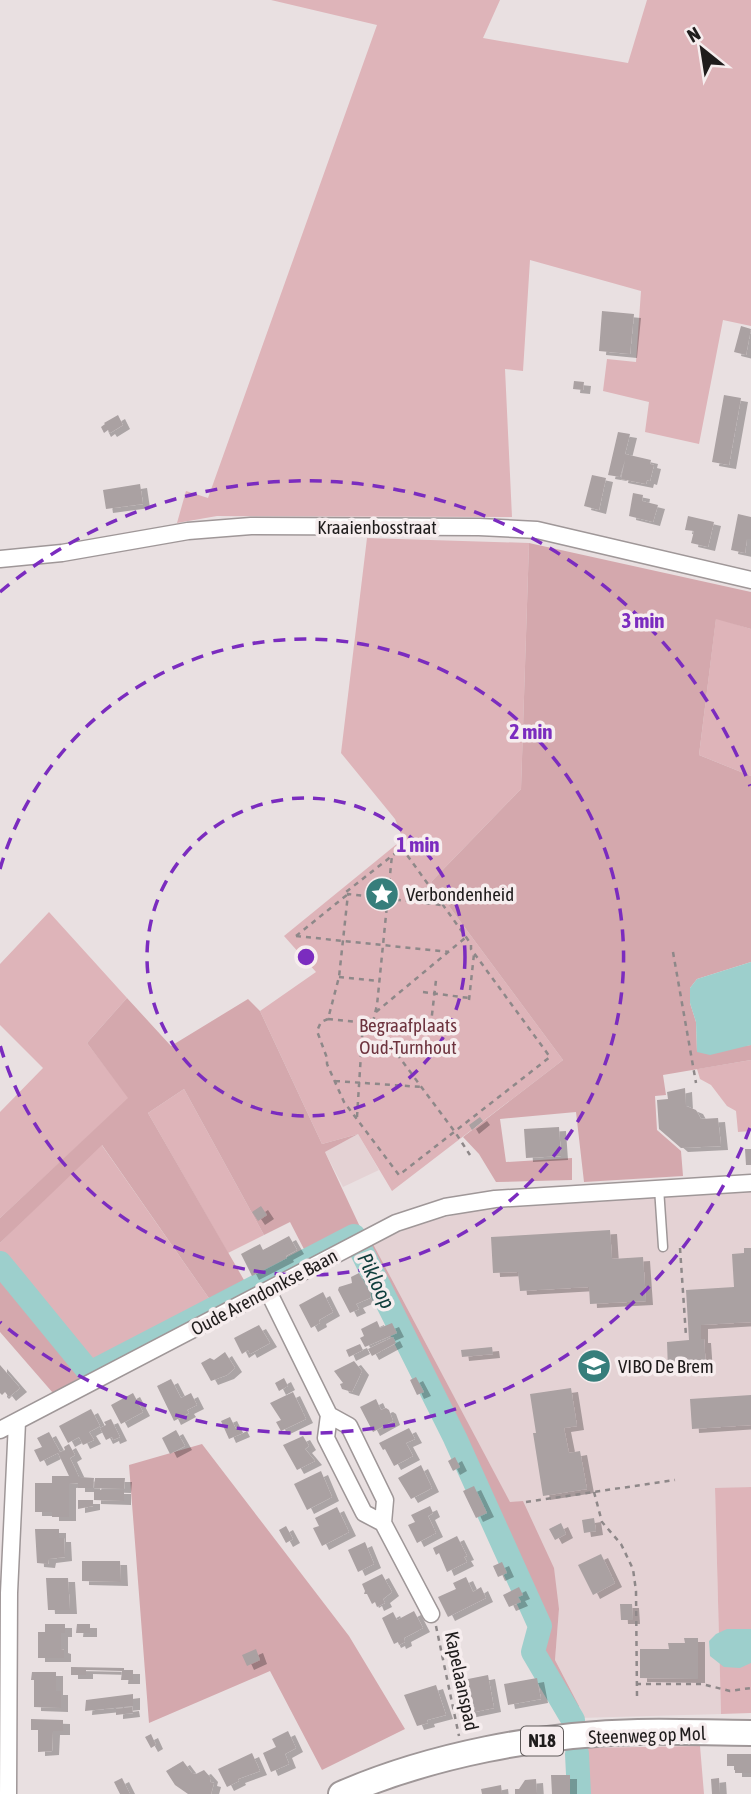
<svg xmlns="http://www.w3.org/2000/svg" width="751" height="1794" font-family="'Asap Condensed',sans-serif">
  <defs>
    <filter id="shadow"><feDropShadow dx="7" dy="4" stdDeviation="0" flood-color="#0004"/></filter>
  </defs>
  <rect width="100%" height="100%" fill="#e9e0e1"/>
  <path fill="#e4d2d4" d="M358,1134l21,36 -36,17 -18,-35z
    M751,1191v296l-36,2 6,225 -142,4v-12l-24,-46 4,-51 -36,-108 -13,2 -137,-259 45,-20 58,-14z"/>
  <path fill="#deb4b9" d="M271,0h229l-17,38 145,25 19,-63h104v326l-28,-6 -24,124 -54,-12 4,-30 -46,-11 4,-32 29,3 5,-71 -111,-31 -7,111 -18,-2 7,148 -295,-1 -40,7 9,-32 22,7 169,-473z
    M367,538l162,5 -8,246 -90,93 132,178 -171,131 -34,-57 -36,10 -62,-133 56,-39 -32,-36 119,-97 -8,-20 -54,-66z
    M716,618l35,11v147l-52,-21z
    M49,912l78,86 -40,45 42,55 -129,120v-106l43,-44 -43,-43v-61z
    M751,1060v71l-13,1 -2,-21 -9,-5 -16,-21 -11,-6 -3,-10z
    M184,1089l80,146 -36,18 -80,-140z
    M101,1144l112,160 -117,60 -96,-112v-9z
    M751,1487v226l-30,1 -6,-226z
    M700,1746l4,48h-123l-2,-46z"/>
  <path fill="#d4a8ad" d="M529,543l222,49v37l-35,-10 -17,136 52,21v186l-54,17 -7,9v15l6,19 1,30 54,-7v15l-88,15 3,20 -11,1 2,34 24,21 2,25 -99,6 -8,-70 -76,7 6,43 66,-4v22l-76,2 -17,-28 -16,-17 100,-77 -132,-178 90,-93z
    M127,998l44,48 77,-47 12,12 62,133 36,-10 -33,18 36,77 -53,28 -18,-35 -26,13 -80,-146 -36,24 100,174 -35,17 -111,-159 -102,98v-25l128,-120 -41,-55z
    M373,1244l137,258 13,-1 31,67 5,41 -4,51 24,46v12l-6,2 -40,-68 7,-26 -85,-188 -94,-188z
    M0,1252l96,112 -13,12 -30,17 -53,-61z
    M202,1444l147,192 56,93 -83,41 -52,-99 -121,52 -20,-258z"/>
  <path fill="#9dcfcc" d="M751,962v83l-41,10 -13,-3 -1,-30 -6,-19v-15l7,-9z
    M727,1629h24v34l-11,5 -16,-1 -14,-11 -1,-15 7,-7z"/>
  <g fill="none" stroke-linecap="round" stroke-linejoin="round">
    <path stroke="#9dcfcc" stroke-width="24" d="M0,1263l90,110 264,-137 101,202 85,188 -7,26 40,68
      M577,1754l2,40"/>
  </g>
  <path fill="#aaa1a2" filter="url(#shadow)" d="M602,311l32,3 -4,40 -31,-3z
    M741,326l10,3 -5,26 -12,-3z
    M574,381l10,1 -1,8 -10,-1z
    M724,395l17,3 -12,67 -17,-3z
    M118,415l5,10 -13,8 -2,-3 -4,3 -3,-6 4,-3 -1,-1z
    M618,432l12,2 -5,20 26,6 -1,4 4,1 -4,16 -3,-1 -1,4 -25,-5 4,-19 -5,17 -12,-2z
    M592,475l14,3 -7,32 -15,-4z
    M140,484l3,20 -37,5 -3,-19z
    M633,493l10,2 -1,6 16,4 -5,17 -24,-6z
    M738,514l13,3v22h-4l-2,14 -14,-3z
    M688,516l26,6 -6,25 -17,-4 3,-12 -9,-1z
    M685,1088l1,18 10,4 5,9 17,-1 3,28 -40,2 -22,-19 -2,-29 11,-1 -1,-7z
    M480,1117l3,4 -11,9 -3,-5z
    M559,1127l2,29 -35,2 -2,-29z
    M745,1149h6v16h-5z
    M261,1206l6,9 -9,6 -6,-9z
    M610,1230l2,29 31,-2 3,44 -56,3 -1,-17 -69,4 -2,-19 -25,1 -2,-36z
    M289,1236l8,14 -11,6 1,2 -35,18 -11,-22 19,-10 3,6z
    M744,1248h7v74l-50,3v14h3l2,29 -38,2 -1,-28 22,-2 -3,-50 48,-3 -2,-33 12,-1z
    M359,1273l12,21 -1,4 -14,6 3,5 -9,4 -12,-23 1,-3 13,-4 -1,-6z
    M323,1292l10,20 -14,8 1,3 -9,5 -12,-23z
    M377,1321l3,7 12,-5 5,10 -32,14 -5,-9 4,-2 -3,-7z
    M259,1325l11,18 -20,11 -2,-4 -6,4 -8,-16z
    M393,1337l3,6 -24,13 -4,-7z
    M360,1344l3,6 -14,7 -3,-7z
    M492,1347l1,7 -31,3 -1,-7z
    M225,1352l10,16 -8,7 -16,6 -10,-18 9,-5 4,2z
    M354,1361l8,10 -10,21 -10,-3 -2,-5 3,-1 -9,-12z
    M0,1365l20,23 -11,9 -4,-5 -3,3 -2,-2z
    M416,1377l8,15 -7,3 -7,-15z
    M284,1378l4,8 -9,5 -4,-8z
    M171,1379l10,19 10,-5 6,12 -10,5 2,3 -15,8 -17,-35z
    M571,1388l6,38 -13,2 5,25 11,-2 7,38 -44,7 -10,-63h3l-6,-39z
    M293,1392l13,27 -25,12 -5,-9 5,-2 -11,-17z
    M133,1393l10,19 -22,12 -10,-19z
    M751,1395v30l-59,4 -2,-30z
    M376,1399l5,11 5,-2 3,2 4,11 -20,11 -13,-25z
    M91,1409l9,17 -11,6 5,8 -11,5 -4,-8 -11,6 -9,-17z
    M230,1417l6,12 4,-2 3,6 -14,6 -8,-18z
    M111,1419l9,18 -7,3 -1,-3 -6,3 -6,-12 6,-3 -2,-3z
    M409,1428l6,11 -9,4 7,13 -19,10 -9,-17 -2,1 -4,-7z
    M176,1430l9,16 -15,8 -8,-16z
    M49,1432l11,20 -20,10 -6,-12 8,-3 -5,-9z
    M303,1436l6,10 -4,3 10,12 -18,9 -14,-25z
    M69,1444l6,11 -5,3 9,19 15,1 -1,10h-15v-5l-9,1v33h-17v-5h-17v-29h17v-7h17l-11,-23 7,-3 -1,-3z
    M455,1457l5,10 -7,4 -5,-10z
    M421,1465l11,23 -21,11 -13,-21z
    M321,1471l11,26 -25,13 -13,-26z
    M95,1478h30l-1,11 -30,-1z
    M474,1486l13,27 -11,5 -13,-27z
    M94,1490h30v11l-30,-1z
    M78,1500h15v6l-15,3z
    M430,1506l3,7 -5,3 8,17 -19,10 -9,-18 7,-3 -4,-7z
    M337,1507l12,25 -27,14 -9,-18 6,-2 -4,-8z
    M594,1518l2,13 -12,2 -2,-13z
    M561,1523l5,11 -11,6 -6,-11z
    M286,1526l7,13 -7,4 -7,-13z
    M35,1529h24v9h5l1,19 -16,2 -1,5 -11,-1z
    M457,1536l10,20 -3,1 3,5 -20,10 -8,-19 -3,2 -3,-7z
    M365,1542l9,22 -16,8 -10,-22z
    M601,1554l14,29 -22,12 -15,-30z
    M82,1561h38l1,21 -39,-1z
    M502,1562l5,11 -9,4 -5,-11z
    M382,1574l10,18 -9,7 2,4 -8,4 -2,-5 -3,2 -5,-10h-3l1,-3 -3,-7z
    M466,1577l7,15 8,-5 5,11 -38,19 -10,-20 18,-8 -3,-6z
    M46,1578h22l2,32h-22z
    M519,1587l4,8 -5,2 3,5 -12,5 -6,-12z
    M620,1604h12l1,16h-12z
    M414,1611l9,17 -19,10 1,4 -6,3 -1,-3 -4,2 -12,-26 11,-6 4,8z
    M45,1624h20v9h-4v16l3,1v8h-26v-26h7z
    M77,1624h13v9h-14z
    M684,1638h14v41l-58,-1v-29h29l-1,-6h17z
    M256,1649l4,11 -13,6 -5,-11z
    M71,1667l53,1v2h9v10h-12l1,-9 -36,-1v5h-15z
    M32,1672h24v19h5v17l-27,-1v-27h-3z
    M488,1675l6,33 -29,6 -7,-33z
    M537,1678l4,21 -33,6 -4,-21z
    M436,1685l10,30 -19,5 1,3 -11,3 -13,-31z
    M133,1694v12l-48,5 1,-11z
    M132,1707l1,6 -17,2v-6z
    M31,1719l32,1v11h-10l-1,20 -14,1v-22h-7z
    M288,1731l8,17 -11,6 4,10 -18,8 -8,-19 13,-6 -4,-8z
    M151,1734l5,11 -5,3 -6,-11z
    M252,1753l8,18 -22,8 1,2 -12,6 -9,-18z
    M727,1754h24v19h-16v-7h-8z
    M183,1761l9,12 4,1 8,-4 7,8 -1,4 4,1 -3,11h-23l-13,-9 -9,-14z
    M551,1775h19v19h-18z
    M122,1778l8,16h-10l-6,-12z
    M719,1778l1,16h-8l-1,-15z
    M536,1779l1,15h-22v-5h4l6,-9z
    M501,1785l1,9h-20l-1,-5z"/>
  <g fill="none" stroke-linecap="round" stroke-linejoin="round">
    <g stroke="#9f9798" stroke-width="11">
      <path id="lane" d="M659,1188l4,59"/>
    </g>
    <g stroke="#9f9798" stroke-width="19">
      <path id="street" d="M0,559l62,-6 126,-22 63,-5 228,1 58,3 214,50
        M268,1291l61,124 -3,23 38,75 19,10 48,91
        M329,1415l20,11 36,74 -2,23
        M0,1430l396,-207 49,-16 50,-8 256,-16
        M8,1794l1,-201 8,-171"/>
    </g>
    <g stroke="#9f9798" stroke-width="28">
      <path id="primary" d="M341,1794c90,-39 200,-60 297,-62 38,-1 76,1 113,1"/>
    </g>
    <path stroke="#8e8889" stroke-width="2.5" stroke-dasharray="5 5" stroke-linecap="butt" d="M296,936l52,-42 -2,-2 56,-44 69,96v5l79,108 -151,118 -55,-73 -17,-38v-6l-10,-27 4,-9 7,-3 11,-42 9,-83 93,11
      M296,936l153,16
      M673,952l23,131
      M339,977l41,4
      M423,992l46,6
      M469,1000l5,-46
      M376,1012l89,-74
      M328,1019l29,3h16
      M373,1022l4,-17 15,-150
      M373,1022l82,110 15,23
      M377,1025l53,7 6,-52
      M335,1081l87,6
      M357,1117l6,-95
      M680,1248l6,88
      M594,1492l8,30 19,22 12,25 3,22 1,106
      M526,1502l149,-22
      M436,1626l23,110
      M636,1684h66l28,7 21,-3"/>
    <use href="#lane" stroke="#fff" stroke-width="8"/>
    <use href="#street" stroke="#fff" stroke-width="16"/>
    <use href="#primary" stroke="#fff" stroke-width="24"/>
  </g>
  <g fill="none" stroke="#7b2cbf" stroke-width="3.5" stroke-dasharray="12 9">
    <circle cx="306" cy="957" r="159"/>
    <path d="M0 869A318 318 0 1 1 0 1045"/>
    <path d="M750 1128A476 476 0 0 1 0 1322M0 592A476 476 0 0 1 750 786"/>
  </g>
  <defs>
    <g id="sight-disc" transform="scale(1.75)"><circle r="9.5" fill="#367e7b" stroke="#f6edee"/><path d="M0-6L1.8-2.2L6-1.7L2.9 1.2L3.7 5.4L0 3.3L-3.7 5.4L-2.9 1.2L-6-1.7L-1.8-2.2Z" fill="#fff"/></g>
    <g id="school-disc" transform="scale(1.75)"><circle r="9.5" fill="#367e7b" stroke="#f6edee"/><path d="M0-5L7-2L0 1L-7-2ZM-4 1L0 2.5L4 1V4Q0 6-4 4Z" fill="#fff"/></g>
  </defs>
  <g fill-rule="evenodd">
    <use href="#sight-disc" x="382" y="894"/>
    <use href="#school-disc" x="594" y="1366"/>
  </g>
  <g text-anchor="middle" stroke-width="7" stroke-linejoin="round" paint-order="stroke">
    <rect fill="#f6edee" stroke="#605b5b" stroke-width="2" x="521" y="1726.5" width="42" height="29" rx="5"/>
    <g font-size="18" font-weight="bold" fill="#1f1c1c">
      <text x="542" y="1747">N18</text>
    </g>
    <g font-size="19" fill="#1f1c1c" stroke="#f6edee">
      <text x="377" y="534">Kraaienbosstraat</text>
      <text transform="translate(264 1292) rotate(-28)" y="7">Oude Arendonkse Baan</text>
      <text transform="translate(462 1681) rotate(78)" y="7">Kapelaanspad</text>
      <text transform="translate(647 1735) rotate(-2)" y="7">Steenweg op Mol</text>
    </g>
    <g font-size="19" fill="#1f1c1c" stroke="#f6edee" text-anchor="start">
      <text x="406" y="901">Verbondenheid</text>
      <text x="618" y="1373">VIBO De Brem</text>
    </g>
    <g font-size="19" fill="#6d333e" stroke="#f6edee">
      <text x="408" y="1032">Begraafplaats<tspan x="408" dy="22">Oud-Turnhout</tspan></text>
    </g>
    <g font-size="21" font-style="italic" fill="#0f3e3c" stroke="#f6edee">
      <text transform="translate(376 1281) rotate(64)" y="7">Pikloop</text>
    </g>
  </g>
  <circle cx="306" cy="957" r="10" fill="#7b2cbf" stroke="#f6edee" stroke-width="3.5"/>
  <g font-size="21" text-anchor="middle" font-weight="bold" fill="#7b2cbf" stroke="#f6edee" stroke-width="7" stroke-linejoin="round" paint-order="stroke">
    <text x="643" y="628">3 min</text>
    <text x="531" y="739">2 min</text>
    <text x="418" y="852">1 min</text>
  </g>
  <g transform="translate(702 49) rotate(330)" stroke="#f6edee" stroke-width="5" paint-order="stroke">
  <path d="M0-5L12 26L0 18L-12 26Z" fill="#1f1c1c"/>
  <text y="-10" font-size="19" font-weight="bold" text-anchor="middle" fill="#1f1c1c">N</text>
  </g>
</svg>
